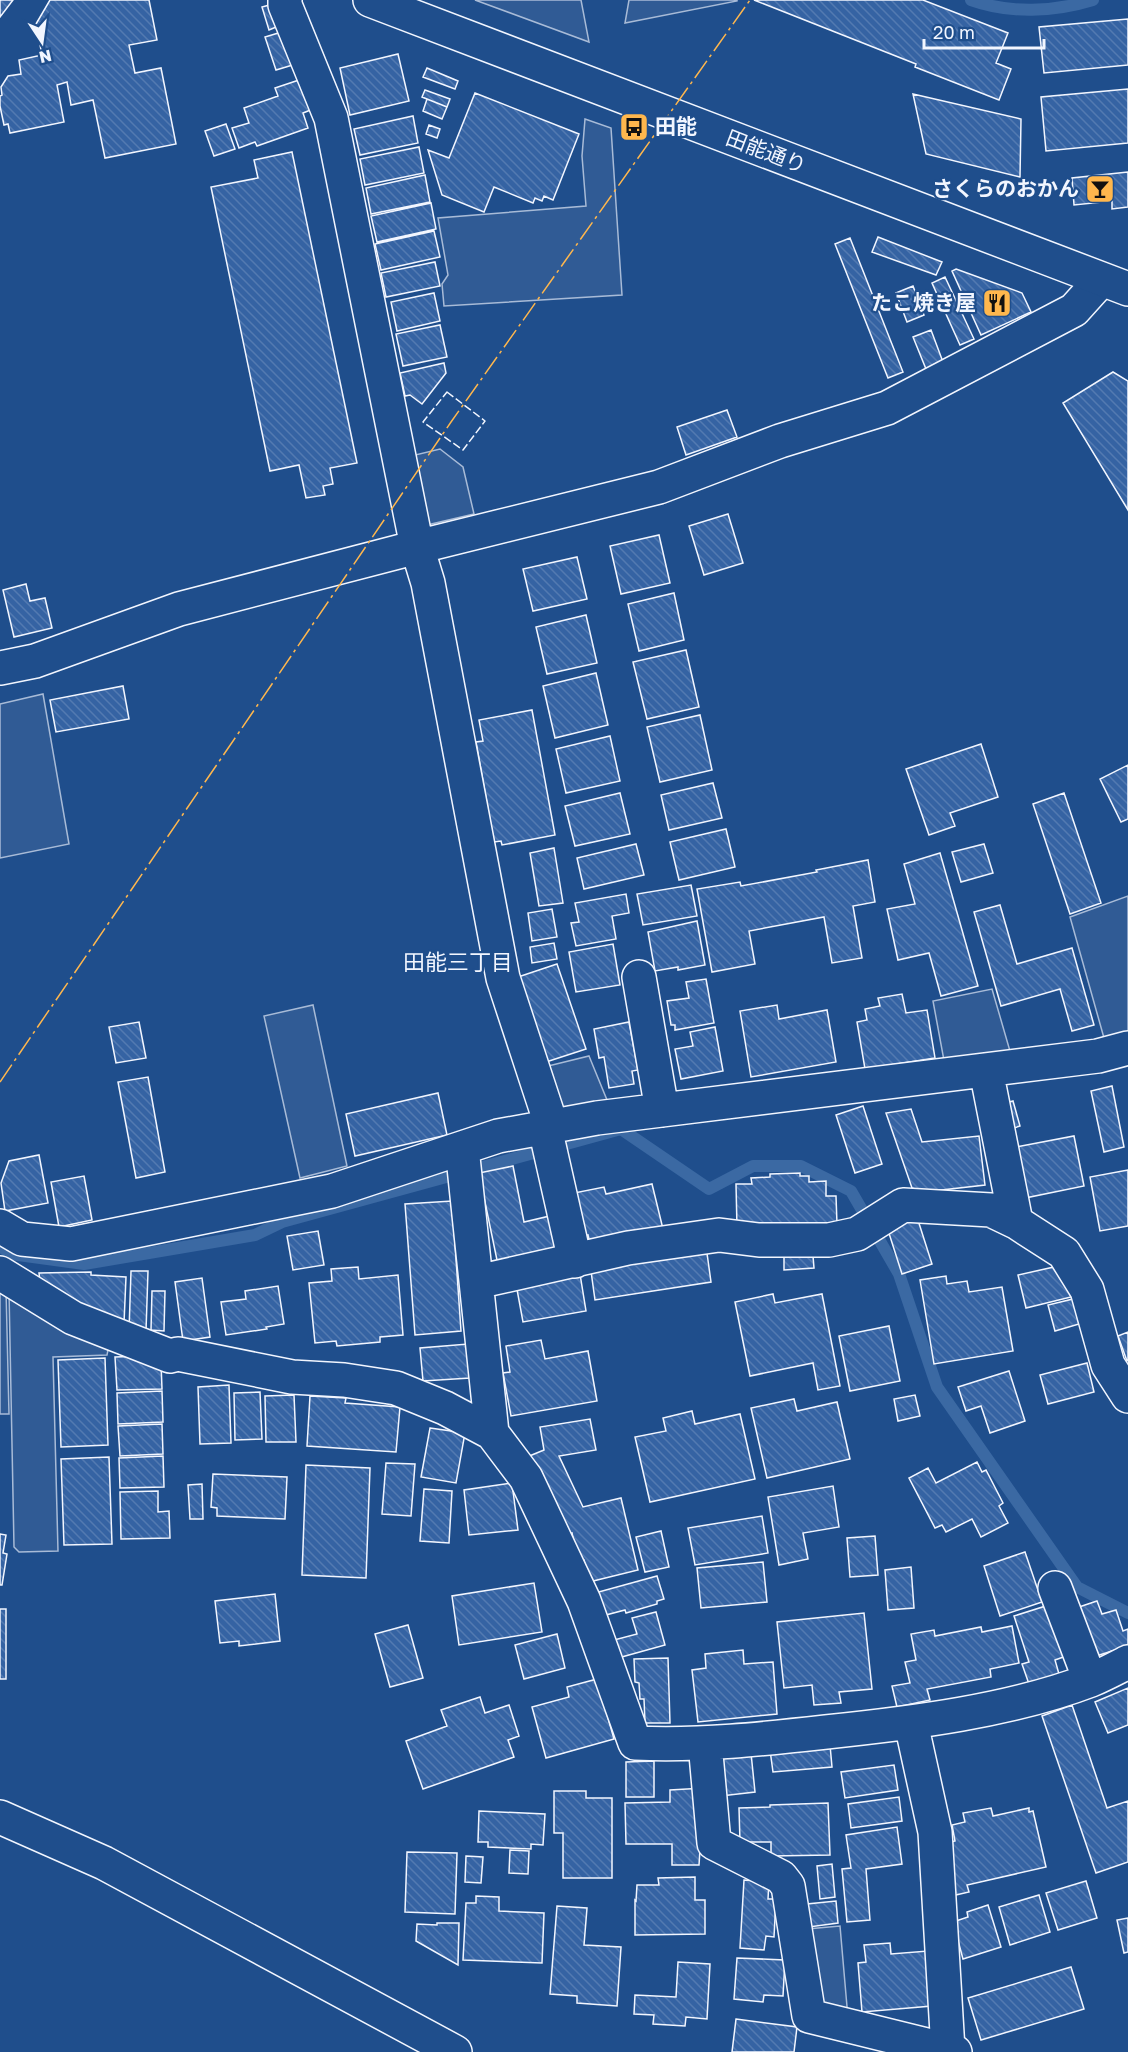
<svg xmlns="http://www.w3.org/2000/svg" width="1128" height="2052" font-family="'Golos Text','Noto Sans JP',sans-serif">
  <defs>
    <pattern id="building-back-hatch" width="6" height="6" patternUnits="userSpaceOnUse" patternTransform="scale(1.5)"><rect width="6" height="6" fill="#3563a3"/><path d="M-1 5l2 2M0 0l6 6M5-1l2 2" fill="none" stroke="#537ab1"/></pattern>
  </defs>
  <rect width="100%" height="100%" fill="#1f4e8c"/>
  <path fill="#305b95" stroke="#a8bbd7" stroke-width="1.5" d="M475,0h106l8,42z
    M629,0h108v1l-112,22z
    M585,119l26,9 11,167 -178,11 -2,-22 6,-9 -10,-57 148,-12 -4,-50z
    M440,449l23,18 11,47 -47,11 -16,-69z
    M43,694l26,150 -69,14v-154z
    M1128,896v136l-24,6 -34,-121z
    M992,989l20,69 -67,8 -12,-65z
    M313,1005l34,161 -47,12 -36,-162z
    M589,1056l18,44 -48,8 -15,-41z
    M0,1286l6,3 3,125h-9z
    M9,1291l100,54 -2,10 -54,2 5,194 -39,1 -5,-5z
    M840,1926l8,92 -31,-6 -10,-83z"/>
  <g fill="none" stroke-linecap="round" stroke-linejoin="round">
    <path stroke="#3b69a3" stroke-width="12" d="M971,0c39,14 83,12 122,0
      M0,1246l11,8 73,10 171,-29 27,-13 339,-93 88,60 44,-23h48l50,25 48,83 38,113 140,200 51,26"/>
  </g>
  <path fill="url(#building-back-hatch)" stroke="#f2f6ff" stroke-width="1.5" d="M0,0h13l-13,17z
    M50,0h99l8,40 -28,5 6,28 26,-5 15,76 -71,14 -12,-58 -22,5 -4,-23 -10,3 7,37 -54,11 -2,-9 -4,1 -4,-19v-10l2,-1 -1,-8 7,-11 13,-2 -2,-14 23,-5 -6,-31z
    M754,0h169l85,33 -12,30 15,6 -12,31 -84,-33 1,-3z
    M273,4l8,21 -12,5 -7,-23z
    M1128,19v46l-84,8 -5,-46z
    M285,31l11,33 -20,6 -11,-33z
    M398,54l11,47 -59,14 -10,-47z
    M427,68l31,13 -3,8 -32,-12z
    M302,79l11,30 -10,4 5,15 -51,18 -2,-4 -16,6 -7,-20 17,-5 -5,-15 34,-12 -3,-8z
    M1128,89v54l-82,8 -5,-54z
    M425,90l25,9 -3,8 -25,-10z
    M475,93l104,41 -26,66 -9,-4 -2,5 -7,-3 -2,5 -39,-16 -10,25 -42,-17 -14,-45 21,8z
    M913,94l108,25 -1,58 -94,-23z
    M427,99l20,8 -5,12 -19,-8z
    M413,116l5,27 -58,12 -6,-26z
    M226,124l9,25 -21,7 -9,-25z
    M429,125l11,4 -3,9 -11,-4z
    M419,147l5,26 -59,12 -5,-26z
    M292,152l65,311 -27,5 3,16 -10,2 2,9 -19,3 -7,-33 -29,6 -59,-284 47,-9 -4,-18z
    M1128,172v35l-16,2v-8l-38,4 -2,-27z
    M425,175l5,27 -59,12 -5,-26z
    M431,203l5,26 -59,13 -6,-26z
    M434,231l6,26 -59,13 -6,-26z
    M878,237l64,25 -6,13 -64,-23z
    M850,238l53,134 -15,6 -53,-134z
    M435,262l5,24 -54,11 -5,-24z
    M956,269l66,24 9,19 -50,23 -29,-64z
    M945,277l29,62 -14,6 -28,-62z
    M913,286l11,29 -17,7 -11,-29z
    M434,293l6,28 -43,10 -6,-29z
    M440,325l7,32 -44,9 -7,-32z
    M931,330l12,32 -17,7 -13,-32z
    M444,363l2,10 -24,31 -12,-9 -5,1 -5,-23z
    M1113,372l15,9v129l-65,-107z
    M727,410l10,27 -51,18 -9,-28z
    M728,514l15,49 -39,12 -15,-49z
    M659,535l11,48 -49,11 -11,-48z
    M577,557l10,42 -54,12 -10,-42z
    M26,584l4,17 15,-3 7,30 -38,9 -11,-47z
    M674,593l10,47 -45,11 -11,-47z
    M586,615l11,48 -50,11 -11,-47z
    M686,650l13,57 -52,12 -14,-57z
    M596,673l12,52 -53,13 -12,-52z
    M123,686l6,33 -73,13 -6,-32z
    M532,710l23,125 -53,10 -1,-4 -7,1 -18,-100 7,-1 -4,-21z
    M700,715l12,55 -52,12 -13,-55z
    M610,736l10,45 -54,12 -10,-44z
    M981,744l17,53 -48,16 5,13 -26,9 -23,-66z
    M1128,765v54l-7,3 -21,-43z
    M713,783l9,35 -53,12 -8,-35z
    M620,793l10,41 -55,12 -10,-40z
    M1064,793l37,110 -31,11 -37,-110z
    M726,829l9,38 -56,13 -9,-38z
    M636,844l8,31 -60,14 -7,-31z
    M984,844l9,29 -32,9 -9,-30z
    M554,848l9,55 -24,3 -9,-53z
    M940,853l38,133 -37,10 -12,-43 -31,7 -11,-51 28,-5 -11,-40z
    M868,860l7,42 -22,4 9,52 -30,5 -8,-46 -75,14 6,33 -43,8 -15,-83 43,-7 1,4 76,-14 -1,-2z
    M691,885l6,31 -54,9 -6,-31z
    M626,894l3,19 -17,3 4,23 -40,7 -5,-23 8,-1 -4,-19z
    M1000,905l17,59 55,-16 22,77 -22,6 -12,-42 -59,17 -27,-94z
    M552,909l5,28 -25,4 -4,-28z
    M697,921l8,44 -27,5v-3l-23,4 -7,-39z
    M554,943l3,16 -25,4 -2,-16z
    M613,944l7,41 -44,7 -7,-40z
    M557,964l29,85 -40,13 -28,-85z
    M706,979l8,44 -39,7v-5h-4l-4,-24 22,-3 -3,-16z
    M902,994l4,19 21,-3 8,48 -70,11 -8,-47 10,-2 -2,-11 15,-3 -2,-8z
    M777,1005l2,14 48,-9 9,52 -85,15 -11,-66z
    M139,1022l7,36 -30,5 -7,-36z
    M629,1022l9,48 -6,1 2,13 -25,4 -5,-31 -5,1 -5,-29z
    M715,1027l8,44 -42,8 -6,-30 18,-3 -3,-14z
    M148,1077l17,95 -29,6 -18,-96z
    M1112,1086l12,61 -20,5 -13,-61z
    M438,1093l9,42 -92,21 -9,-42z
    M1013,1101l7,25 -12,4 -6,-26z
    M863,1106l19,58 -27,9 -19,-58z
    M911,1109l11,33 57,-6 6,49 -61,7 -12,-4 -26,-75z
    M1074,1136l10,50 -59,12 -9,-51z
    M39,1155l9,48 -43,8 -4,-28 8,-22z
    M513,1166l11,56 30,-7 9,44 -65,6 -19,-92z
    M1128,1170v56l-28,5 -10,-54z
    M800,1173v3h9v6l17,-1v15h10l1,28 -100,4 -1,-44h16l-1,-6 19,-1v-3z
    M84,1176l8,44 -33,7 -8,-45z
    M652,1184l11,45 -73,16 -2,-10 -9,2 -10,-43 35,-7 2,7z
    M452,1201l9,130 -46,4 -10,-131z
    M917,1217l15,47 -30,10 -15,-47z
    M318,1231l6,34 -31,5 -6,-34z
    M706,1246l5,36 -116,18 -5,-36z
    M813,1256l1,12 -30,2v-13z
    M1063,1265l8,32 -45,11 -8,-33z
    M358,1267l1,12 39,-4 5,60 -23,2v5l-43,4 -1,-5 -21,2 -6,-60 23,-2 -1,-12z
    M131,1271h17l-2,60h-17z
    M91,1272v3l35,2 -2,46 -45,-14 -39,-28 -1,-8z
    M580,1274l6,37 -63,11 -7,-38z
    M946,1276l1,8 20,-3 2,11 33,-5 11,64 -79,13 -14,-84z
    M202,1278l8,59 -27,4 -8,-59z
    M278,1286l6,38 -18,3 1,2 -41,6 -5,-33 25,-3 -1,-8z
    M152,1291h13l-1,40 -13,-1z
    M773,1294l2,9 47,-9 18,92 -22,4 -5,-27 -63,13 -15,-74z
    M1073,1299l6,25 -24,7 -7,-26z
    M889,1326l11,55 -50,10 -11,-55z
    M1128,1332v28l-1,1 -9,-25z
    M541,1340l4,19 43,-8 9,50 -86,15 -8,-43 7,-1 -4,-26z
    M468,1344l2,34 -47,3 -3,-33z
    M146,1356l15,7 1,26 -45,1 -2,-33z
    M105,1358l3,87 -47,2 -3,-87z
    M1087,1363l7,29 -46,12 -8,-29z
    M1009,1371l16,50 -35,12 -9,-27 -15,5 -8,-24z
    M229,1385l2,58 -31,1 -2,-57z
    M162,1391l1,31 -45,2 -1,-31z
    M260,1392l2,47 -27,1 -1,-47z
    M294,1395l2,47h-30l-1,-46z
    M915,1395l5,21 -22,5 -4,-22z
    M310,1396l36,2 -1,5 55,4 -4,45 -89,-6z
    M794,1399l3,12 40,-9 13,57 -83,19 -16,-70z
    M692,1411l3,13 45,-10 15,65 -105,23 -15,-65 31,-6 -3,-13z
    M590,1419l6,31 -37,6 24,51 38,-9 17,72 -49,12 -5,-22 -6,1 -6,-28 -4,1 -41,-77 17,-7 -4,-23z
    M162,1424l1,30 -43,2 -2,-30z
    M430,1428l35,5 -9,50 -35,-6z
    M163,1456l1,31 -44,1 -1,-30z
    M109,1457l3,87 -48,1 -3,-86z
    M977,1462l5,10 4,-2 17,33 -4,3 9,17 -27,14 -9,-18 -26,13 -4,-7 -7,3 -26,-50 19,-10 8,15z
    M386,1463l29,1 -4,52 -29,-2z
    M306,1465l64,3 -4,110 -64,-3z
    M213,1474l74,3 -2,42 -68,-3v-8l-6,-1z
    M512,1483l6,47 -49,5 -5,-45z
    M202,1484l1,35h-13l-2,-34z
    M833,1486l6,41 -36,6 5,26 -29,6 -11,-68z
    M424,1489l28,2 -3,52 -29,-2z
    M158,1491v21l11,-1 1,27 -49,1 -1,-47z
    M762,1516l6,37 -73,12 -7,-37z
    M661,1531l8,36 -24,5 -9,-35z
    M0,1534l6,1 -3,18 4,1 -5,31h-2z
    M875,1536l3,39 -28,2 -3,-39z
    M1025,1552l17,50 -42,14 -16,-50z
    M763,1562l4,40 -66,6 -4,-40z
    M911,1567l3,41 -26,2 -3,-40z
    M657,1576l7,23 -7,2v3l-31,9 -1,-3 -23,6 -7,-23z
    M534,1583l8,49 -83,13 -7,-49z
    M275,1594l5,47 -41,5v-5l-19,2 -5,-42z
    M1097,1601l5,13 14,-4 7,21 5,-2v17l-35,11 -17,-49z
    M1052,1604l17,51 -14,5 4,14 -30,10 -7,-20 7,-2 -15,-46z
    M0,1609h6v70h-6z
    M656,1612l9,33 -47,13 -4,-18 23,-6 -5,-16z
    M864,1613l8,76 -33,3 2,11 -27,2 -2,-20 -28,3 -7,-66z
    M408,1625l15,53 -33,9 -15,-53z
    M1012,1626l7,37 -29,6 1,8 -64,12 3,11 -33,7 -5,-21 18,-3 -5,-21 11,-2 -5,-26 23,-4 1,6 46,-9 1,5z
    M557,1634l8,34 -41,11 -9,-34z
    M743,1650l1,14 29,-2 4,52 -79,8 -6,-52 14,-2 -1,-14z
    M668,1658l2,65h-25l-1,-24h-4l-1,-16 -4,-1 -1,-23z
    M597,1679l17,60 -68,19 -14,-51 37,-10 -2,-10z
    M1128,1688v37l-20,8 -13,-31z
    M480,1697l5,16 24,-8 10,31 -11,4 6,17 -91,32 -17,-48 41,-15 -6,-16z
    M1072,1705l35,103 21,-7v61l-32,11 -54,-157z
    M830,1745l2,22 -59,5 -3,-22z
    M751,1753l4,39 -34,4 -4,-40z
    M654,1761v36h-28v-35z
    M894,1765l4,25 -53,8 -4,-26z
    M704,1788l-5,77h-27v-21h-46l-1,-41 45,-1v-12z
    M554,1791h32v7h26v80h-49v-45h-9z
    M899,1797l3,24 -51,7 -3,-24z
    M828,1803l2,52 -59,1v-14h-31l-1,-34 31,-1v-2z
    M991,1808l2,8 36,-8v4l4,-1 13,56 -79,18 2,7 -22,5 -4,-53 12,-3 -3,-16 13,-3 -2,-9z
    M479,1811l66,3 -2,31 -12,-1v5l-43,-2v-5h-10z
    M897,1827l5,37 -36,5 4,51 -23,2 -5,-53 9,-1 -5,-33z
    M510,1850l19,1 -1,23 -19,-1z
    M407,1852l50,1 -2,61 -50,-2z
    M466,1856l17,1 -2,26 -16,-1z
    M832,1864l3,33 -15,2 -3,-33z
    M695,1877v23h10v34l-70,1v-35l1,1 1,-16h22l-1,-7z
    M744,1880l25,2 -1,17h8l-2,38 -8,-1 -2,14 -24,-2z
    M1086,1881l11,37 -39,12 -12,-37z
    M1039,1895l11,37 -40,13 -11,-38z
    M476,1896l23,1v14l45,2 -2,50 -79,-3 3,-57h10z
    M836,1901l2,22 -29,4 -2,-23z
    M988,1905l13,42 -38,12 -10,-37 15,-5 -1,-5z
    M557,1906l30,2 -3,37 37,2 -4,59 -40,-3v-7l-27,-2z
    M1128,1918v34l-4,1 -7,-33z
    M437,1923h22l-1,42 -42,-24 1,-17 20,1z
    M890,1943l1,11 37,-3 4,55 -70,6 -4,-49 8,-1 -2,-17z
    M737,1958l48,2 -2,36 -19,-1 -1,7 -29,-3z
    M678,1962l32,2 -3,55 -21,-2 -1,9 -32,-2 1,-9 -20,-1 1,-19 41,2z
    M1071,1967l13,42 -103,31 -13,-42z
    M736,2019l61,8 -3,25h-62z"/>
  <g fill="none" stroke-linecap="round" stroke-linejoin="round">
    <g stroke="#f2f6ff" stroke-width="36">
      <path id="street" d="M285,0v5l46,113 86,429 11,36 75,395 49,149
        M0,668l35,-7 144,-52 238,-62 242,-60 121,-46 107,-33 187,-98 27,-30
        M639,977l23,133
        M986,1070l30,152 48,31 23,37 21,75 20,31
        M545,1128l30,133
        M462,1148l30,285
        M0,1226l22,13 49,5 261,-53 166,-55 99,-18 501,-62 30,-8
        M0,1273l73,45 97,38 8,-2 114,23 52,3 52,8 49,20 47,25 34,45 58,123 51,142c64,3 128,-4 191,-11 86,-9 184,-21 265,-52 12,-5 25,-12 37,-18
        M477,1282l151,-34 91,-13 40,5h70l28,-6 46,-29 88,5 25,12
        M1055,1588l35,92
        M911,1723l24,109 13,218
        M705,1743l9,100 67,34 7,9 21,130 146,36
        M0,1817l104,46 351,189"/>
    </g>
    <g stroke="#f2f6ff" stroke-width="36">
      <path id="secondary" d="M370,0l758,289"/>
    </g>
    <use href="#street" stroke="#1f4e8c" stroke-width="33"/>
    <use href="#secondary" stroke="#1f4e8c" stroke-width="33"/>
    <path stroke="#f2f6ff" stroke-width="1.5" stroke-dasharray="8 3" stroke-linecap="butt" d="M447,392l38,29 -22,29 -40,-28z"/>
    <path stroke="#ffb74d" stroke-width="1.5" stroke-dasharray="21 4.5 3 4.5" stroke-linecap="butt" d="M0,1082l451,-660 299,-422"/>
  </g>
  <defs>
    <g id="bus-square" transform="scale(1.5)"><rect x="-9" y="-9" width="18" height="18" rx="4" fill="#ffb74d" stroke="#1f4e8c"/><path d="M-5-6H5V4H4V6H2V4H-2V6H-4V4H-5ZM-3.5-4V0h7V-4ZM-3.5 1.2v1.5H-2V1.2ZM2 1.2v1.5H3.5V1.2Z" fill="#111"/></g>
    <g id="bar-square" transform="scale(1.5)"><rect x="-9" y="-9" width="18" height="18" rx="4" fill="#ffb74d" stroke="#1f4e8c"/><path d="M-6-5H6L.8 .8V4.5H3.5V6h-7V4.5H-.8V.8Z" fill="#111"/></g>
    <g id="restaurant-square" transform="scale(1.5)"><rect x="-9" y="-9" width="18" height="18" rx="4" fill="#ffb74d" stroke="#1f4e8c"/><path d="M-5-6h1v4h1v-4h1v4h1v-4h1v5L-1.5 .5V6h-2V.5L-5-1ZM5-6V6H3V1.5H1.5Q1.5-4 5-6Z" fill="#111"/></g>
  </defs>
  <g fill-rule="evenodd">
    <use href="#bus-square" x="634" y="127"/>
    <use href="#bar-square" x="1100" y="189"/>
    <use href="#restaurant-square" x="997" y="303"/>
  </g>
  <g text-anchor="middle" stroke-width="4.5" stroke-linejoin="round" paint-order="stroke">
    <g font-size="21" font-weight="bold" fill="#f2f6ff" stroke="#1f4e8c" text-anchor="end">
      <text x="655" y="134" text-anchor="start">田能</text>
      <text x="1079" y="196">さくらのおかん</text>
      <text x="976" y="310">たこ焼き屋</text>
    </g>
    <g font-size="21" fill="#f2f6ff" stroke="#1f4e8c">
      <text transform="translate(766 152) rotate(21)" y="7">田能通り</text>
    </g>
    <g font-size="22" fill="#f2f6ff" stroke="#1f4e8c">
      <text x="458" y="970">田能三丁目</text>
    </g>
  </g>
  <g transform="translate(42 42) rotate(167)" stroke="#1f4e8c" stroke-width="4.5" paint-order="stroke">
  <path d="M0-4.5L10 22L0 15L-10 22Z" fill="#f2f6ff"/>
  <text y="-9" font-size="16" font-weight="bold" text-anchor="middle" fill="#f2f6ff">N</text>
  </g>
  <path d="M924 39v9h120v-9" fill="none" stroke="#f2f6ff" stroke-width="3"/>
  <text x="933" y="39" font-size="18" fill="#f2f6ff" stroke="#1f4e8c" stroke-width="4.5" paint-order="stroke">20 m</text>
</svg>
